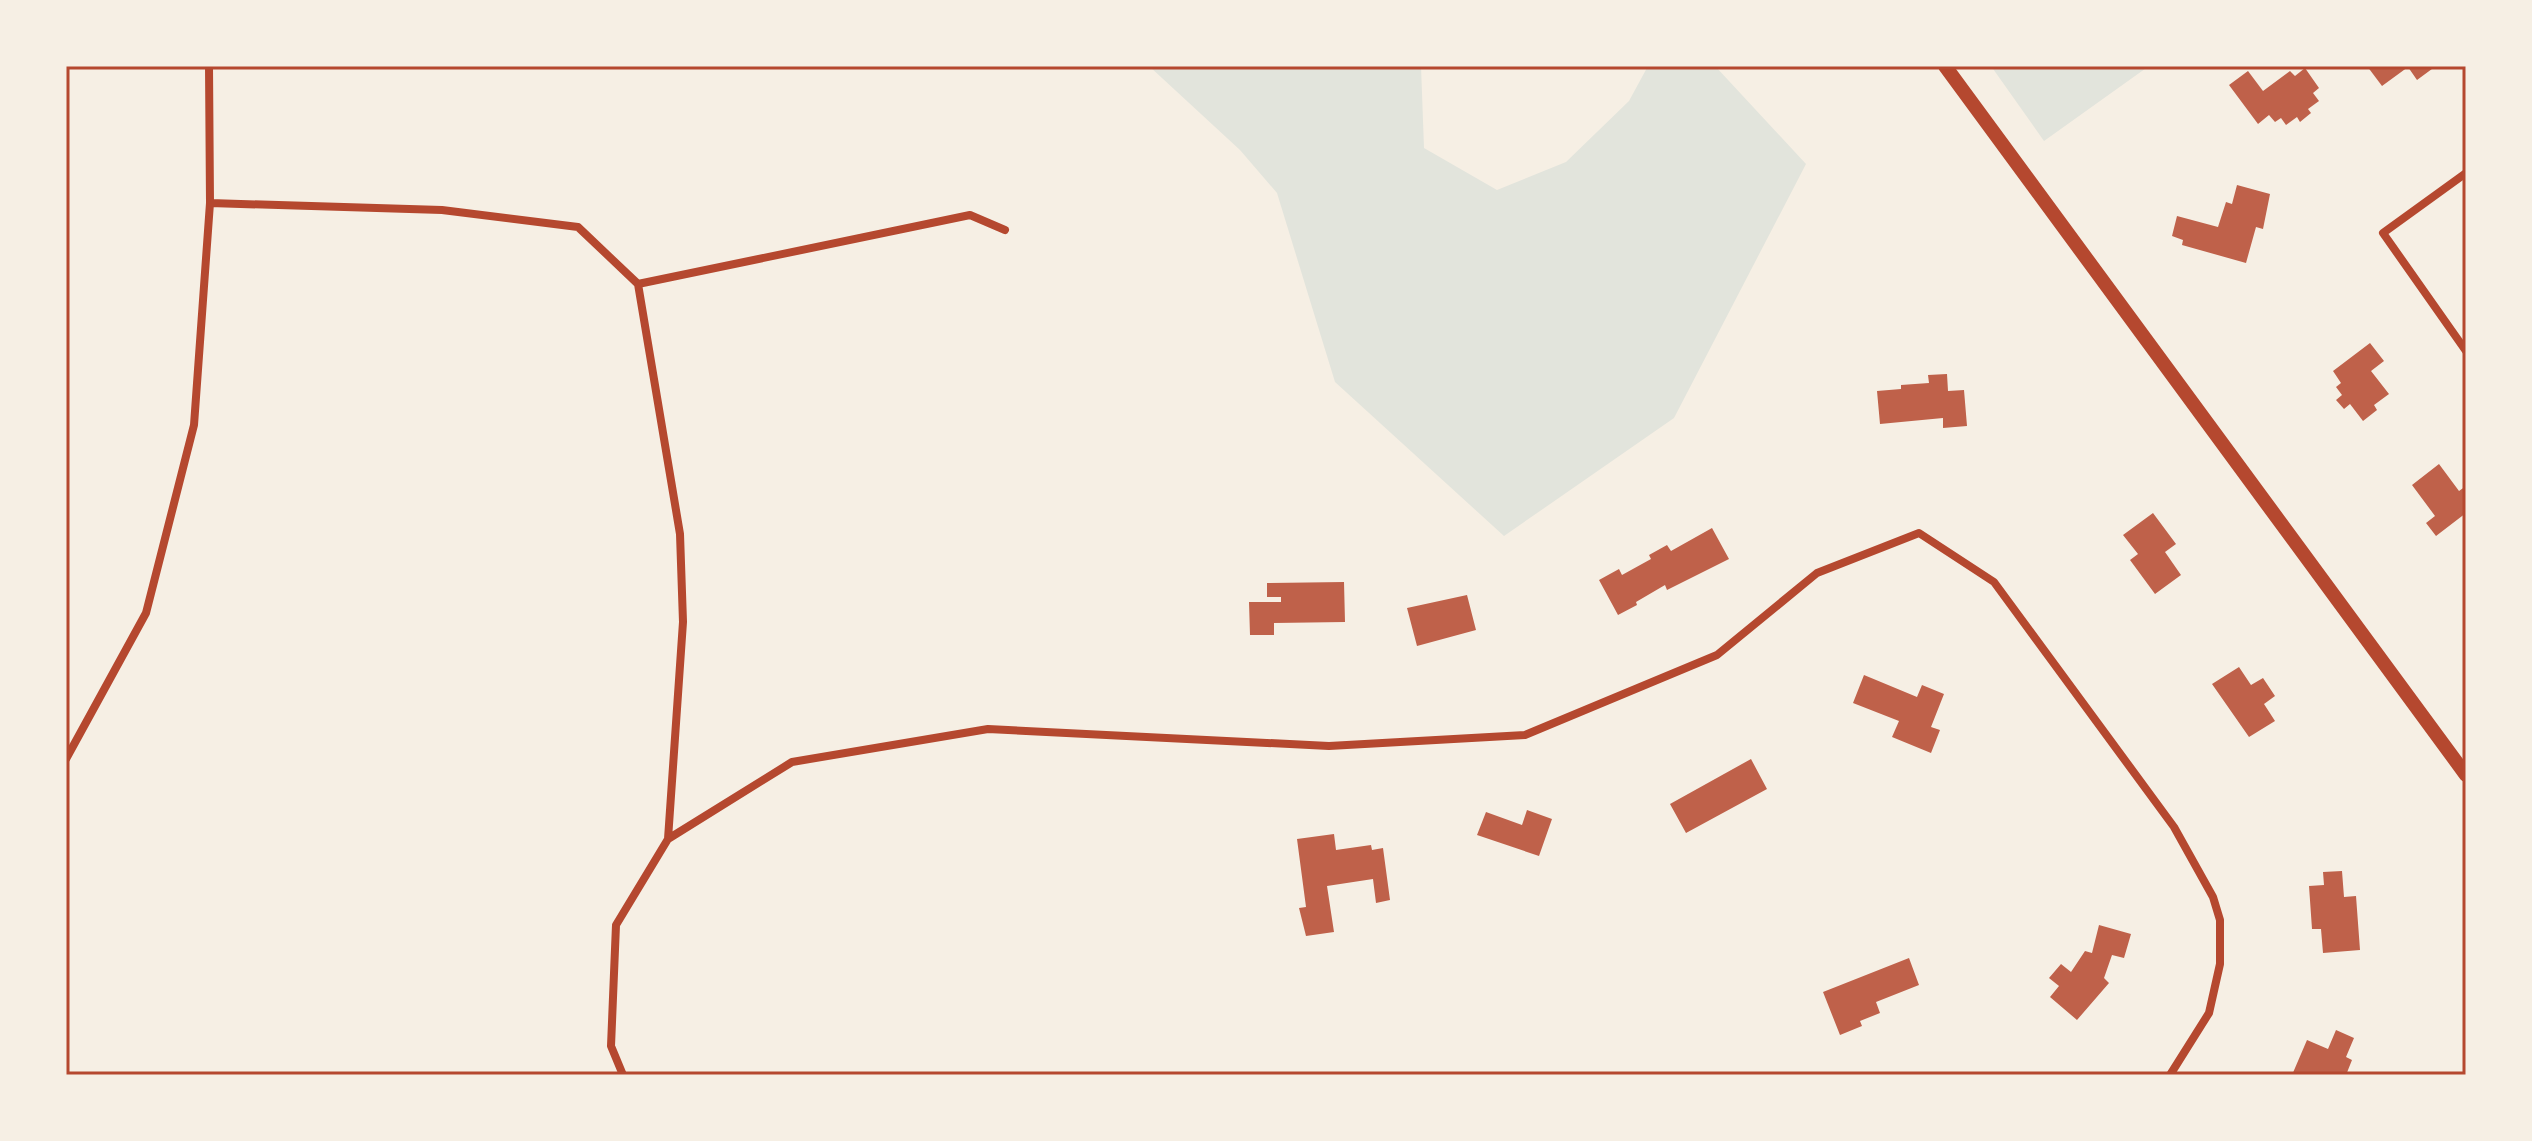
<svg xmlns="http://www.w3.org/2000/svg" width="2532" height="1141" font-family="'Open Sans',sans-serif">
  <rect width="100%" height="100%" fill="#f6efe4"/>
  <path fill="#e2e4dc" d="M1149,66h272l3,82 73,42 69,-28 63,-61 19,-35 68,1 90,97 -132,254 -170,118 -169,-154 -58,-189 -37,-43z
    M1991,66h158l-105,75z"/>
  <path fill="#bf614a" d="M2367,66h69l-19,14 -9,-13 -26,19z
    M2305,68l14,20 -6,5 6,8 -11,8 3,4 -11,9 -3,-5 -11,8 -5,-7 -6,4 -6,-7 -11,9 -29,-39 19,-14 15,20 27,-20 5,5z
    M2237,185l33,9 -7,35 -7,-2 -10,36 -64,-18 1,-5 -11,-4 5,-20 41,11 8,-25 6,2z
    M2370,343l14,18 -13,10 18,23 -15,11 3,5 -14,11 -13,-17 -6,5 -8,-9 6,-5 -6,-8 5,-4 -8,-12z
    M1947,374l1,17 16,-1 3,36 -24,2v-10l-63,6 -3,-33 24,-2v-4l28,-2 -1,-8z
    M2439,464l20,27 7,-5v27l-30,23 -10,-13 9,-7 -23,-31z
    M2153,513l23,31 -11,8 16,23 -26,19 -25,-34 8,-6 -15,-19z
    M1712,528l17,31 -62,31 -2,-5 -29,17 1,3 -19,10 -19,-35 20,-11 3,6 29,-16 -2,-4 18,-10 4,6z
    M1344,582l1,40 -71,1v12h-24l-1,-33h32v-5h-14v-14z
    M1467,595l9,35 -59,16 -10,-38z
    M2239,667l12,18 12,-7 12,18 -11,8 11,17 -26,16 -37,-53z
    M1864,675l53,22 5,-12 22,9 -13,33 9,3 -9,23 -39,-16 7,-16 -46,-18z
    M1751,759l16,30 -81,44 -16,-29z
    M1527,810l25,9 -13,37 -62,-21 9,-23 36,13z
    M1334,834l2,16 35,-5 1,5 11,-2 7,52 -14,3 -3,-24 -46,7 7,46 -28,4 -7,-28 7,-1 -9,-68z
    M2342,871l2,26 12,-1 4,54 -37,3 -2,-24h-9l-3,-43 15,-1 -1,-13z
    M2099,925l32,9 -7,24 -12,-3 -8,23 5,5 -32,37 -27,-23 9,-11 -10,-8 12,-14 10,8 14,-21 7,2z
    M1909,958l10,27 -43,17 4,11 -20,8 2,5 -22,9 -17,-43z
    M2336,1030l18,8 -8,19 6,3 -6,15h-54l15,-35 21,9z"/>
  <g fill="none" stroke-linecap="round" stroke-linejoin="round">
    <path stroke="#b5482f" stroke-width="8" d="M2466,173l-83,60 83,118
      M210,203l232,7 136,17 60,57 42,250 3,88 -15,217 -52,86 -5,121 12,29
      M638,284l332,-69 35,15
      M66,759l80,-146 48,-188 16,-222 -1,-137
      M668,839l124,-77 196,-33 341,17 196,-11 192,-80 100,-82 102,-40 75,49 180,245 39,70 7,23v44l-11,49 -39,62"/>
    <path stroke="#b5482f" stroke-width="14" d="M1945,66l521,709"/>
  </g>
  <rect width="2532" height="1141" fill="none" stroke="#f6efe4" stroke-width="136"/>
  <rect x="68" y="68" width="2396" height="1005" fill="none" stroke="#b5482f" stroke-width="3"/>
</svg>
